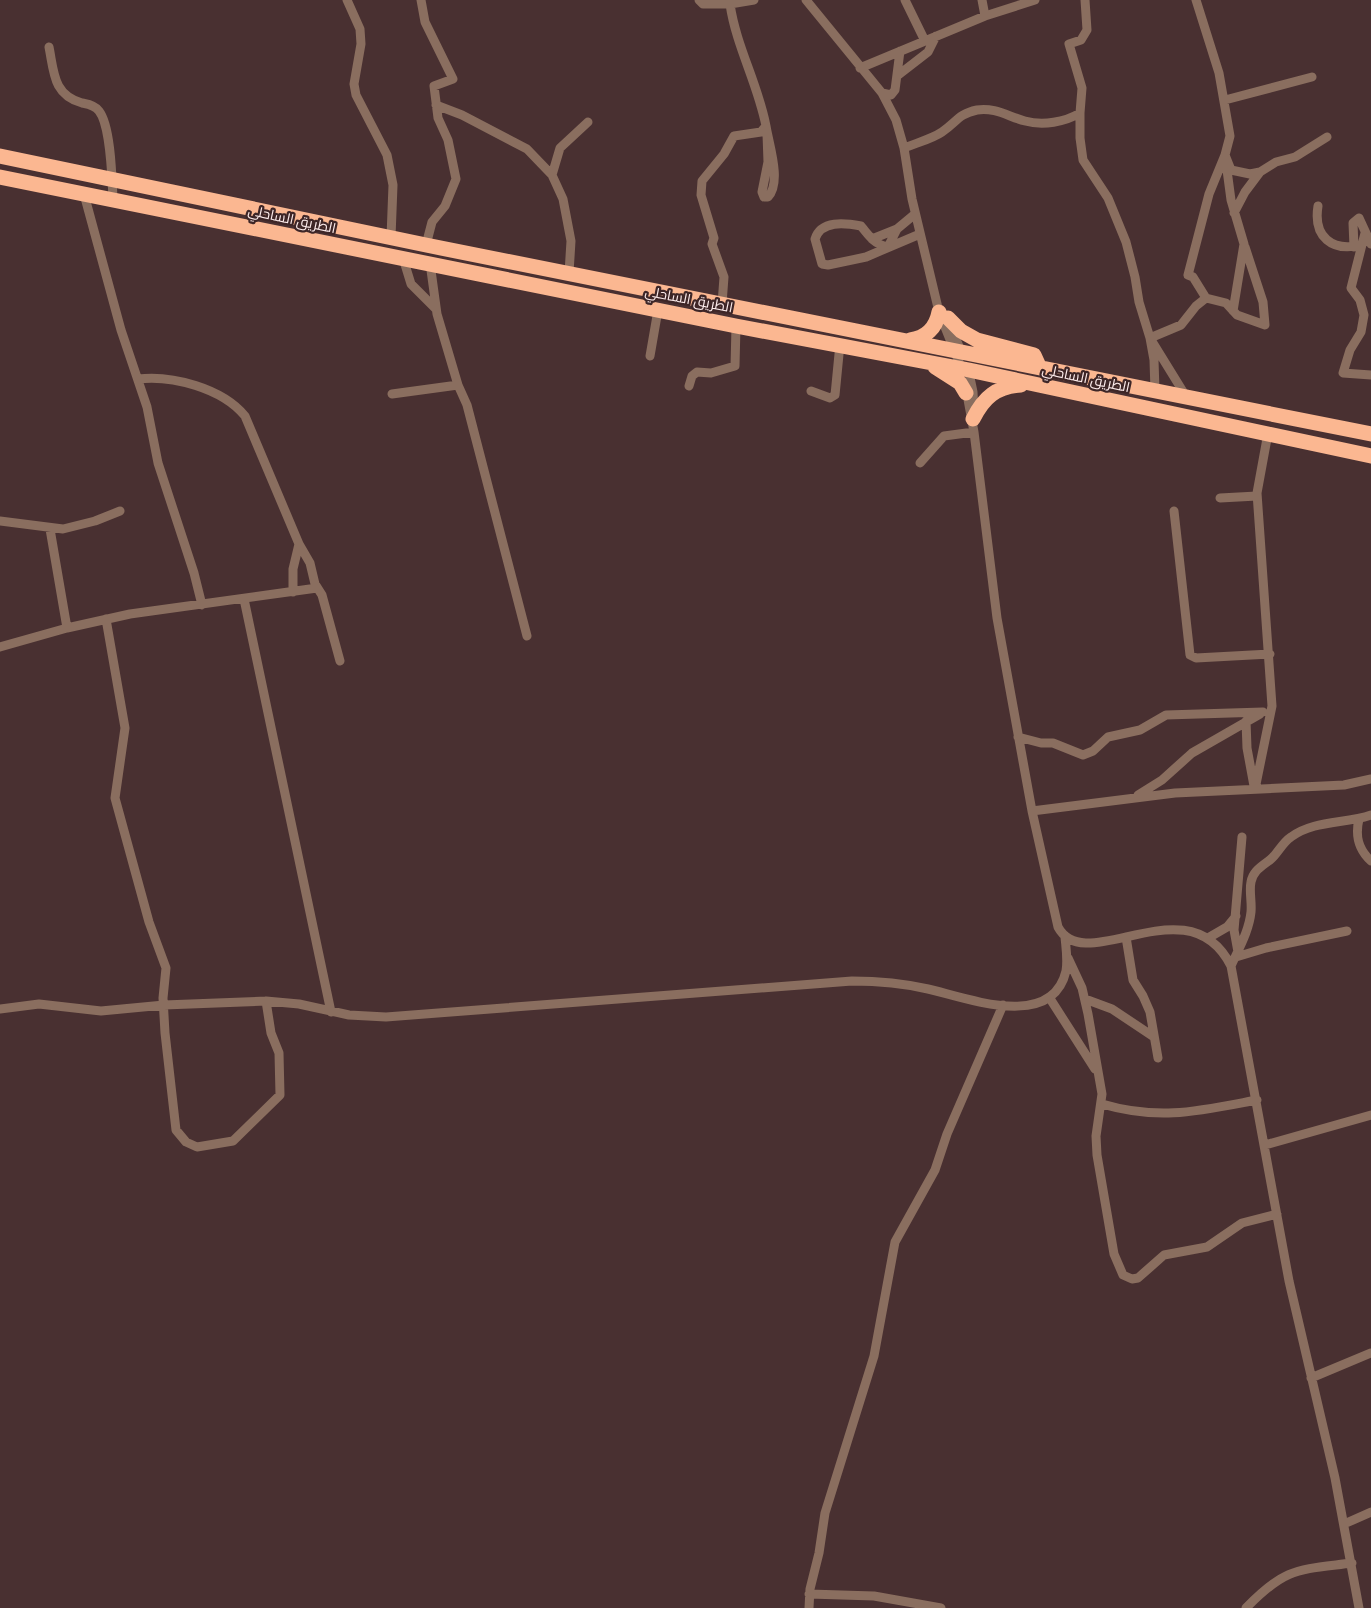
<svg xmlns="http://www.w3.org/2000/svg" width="1371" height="1608" font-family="'Source Serif 4',Cairo,serif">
  <rect width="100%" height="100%" fill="#493031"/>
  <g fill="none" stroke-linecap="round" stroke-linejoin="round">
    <path stroke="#8a6e5f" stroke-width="9" d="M347,0l13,29 1,15 -7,40 2,11 31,60 6,30 -2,52
      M421,0l4,22 28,57 -19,7 4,32 10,22 8,39 -11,27 -13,16 -6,23
      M699,0l4,4h27l24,-4
      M806,0l76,93 14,27 8,28 8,51 27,113 24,60
      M905,0l20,41
      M982,0l3,16
      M1196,0l23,73 11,63 -5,19 6,15 19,4 10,-2
      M49,47c5,25 4,48 33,56 5,1 13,2 17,8 12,15 13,68 14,88
      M860,68l125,-52 50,-16
      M897,76l31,-24 8,-16
      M882,93l9,2 4,-5 5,-39
      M1225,100l87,-23
      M436,105l26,10 65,34 25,26
      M1080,113v25l3,22 25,38 18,44 9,35 4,25 11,36 4,22 1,31
      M766,126c3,19 16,56 2,71h-4l-2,-5 6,-30 -1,-28
      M904,148c12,-5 28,-9 38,-16 15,-10 16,-18 35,-22 18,-3 32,7 48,11 18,5 40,1 55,-8l2,-25 -13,-44 12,-4 6,-10 -2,-30
      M84,194l37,136 26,77 11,56 36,110 8,32
      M1318,206c-5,31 14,46 43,39
      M1234,213l11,-21 15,-20 16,-10 19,-5 32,-20
      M915,214l-18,15 -9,18c-13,-2 -20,-12 -27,-21 -16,-3 -40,-6 -46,13l7,25 6,1 38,-8 54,-23
      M1365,233l-14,55 9,12 4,15 -3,17 -11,18 -7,23 28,2
      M872,239l25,-10
      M1354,247l-1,-24 6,-5 12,26
      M403,258l8,26 24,24
      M430,263l7,51 21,71 9,20 60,231
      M569,273l2,-32 -8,-42 -11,-24 8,-27 28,-26
      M1206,298l20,5 11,12 28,10 -2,-23 -18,-55
      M722,304l2,-27 -12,-33 2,-6 -13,-43 1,-14 22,-27 10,-18 27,-4 5,-6c-8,-42 -30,-80 -36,-122
      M950,324l12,30
      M650,356l8,-46
      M968,368l5,24 1,20
      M138,379c34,-4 84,9 107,37l54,128 11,19 5,21 7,11 18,66
      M689,386l3,-10 5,-4 14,1 24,-7 1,-40
      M966,389l8,43 23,186 35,193 26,116c28,52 130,-46 173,39l58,315 46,197 24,130
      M811,391l19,7 5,-3 5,-51
      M392,394l66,-9
      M1187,398l-37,-60 31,-13 15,-19 10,-8 -13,-21 -5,-2 21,-81 16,-39 6,45 13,44 -11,67
      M920,463l24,-27 30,-4
      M1220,498l37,-2
      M1174,511l16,144 6,3 74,-4
      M0,521l63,8 32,-8 25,-10
      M50,529l17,99
      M293,592v-23l6,-25
      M244,599l87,413
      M106,619l19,109 -10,70 34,124 17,46 -3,30 2,35 11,97 10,12 11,5 36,-6 47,-46 -1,-42 -8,-20 -5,-32
      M0,647l67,-19 63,-14 187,-26
      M1246,721l1,27 7,38
      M1018,737l23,6h12l30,12 10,-4 15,-14 32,-7 26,-15 97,-3
      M1255,789l17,-83 -15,-213 11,-60
      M1138,795l24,-15 30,-27 68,-39
      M1032,811l143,-18 169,-8 27,-6
      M1359,819c-4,17 -1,30 12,42
      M1126,937l7,43 10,16 7,16 8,46
      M1208,938l19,-11 9,-11
      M1238,952l-4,-22 8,-93
      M1236,957l30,-9 81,-17
      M1068,958l14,30 6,26 14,80 -6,42 1,19 17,99 9,21 9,4 6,-1 26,-23 43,-8 35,-24 35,-9
      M1231,966c8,-18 18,-35 20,-54 1,-10 -2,-21 0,-30 2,-12 12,-16 20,-23 7,-6 11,-16 20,-22 23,-17 54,-13 80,-22
      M1049,997l46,72
      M1085,999l27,10 42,28
      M0,1009l39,-5 62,7 63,-6 102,-4 33,3 50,11 37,2 466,-36c26,0 50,2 76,8 39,9 124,42 138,-18 2,-11 0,-23 -1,-34
      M1102,1104c58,17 97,7 155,-4
      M1265,1145l106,-30
      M1311,1378l60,-25
      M1344,1524l27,-12
      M809,1594l65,2 67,12
      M809,1608l1,-19 9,-36 6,-40 49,-157 21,-114 40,-72 12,-36 56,-129
      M1246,1608c40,-41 51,-38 106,-45"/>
    <path stroke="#fbb791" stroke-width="15" d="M0,156l426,89 945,189
      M0,177l736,149 233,44 402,86
      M948,318l13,13 16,9 57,15 5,11
      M910,340c16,-2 26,-12 29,-28
      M935,367l25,16 6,10
      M973,419c11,-22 23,-32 48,-34"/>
  </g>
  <g text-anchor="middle" stroke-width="4.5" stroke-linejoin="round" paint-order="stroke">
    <g font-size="14" fill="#feeded" stroke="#3e2627">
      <text transform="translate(292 219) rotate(12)" y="5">الطريق الساحلي</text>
      <text transform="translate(689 299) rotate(11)" y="5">الطريق الساحلي</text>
      <text transform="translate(1086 378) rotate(12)" y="5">الطريق الساحلي</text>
    </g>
  </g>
</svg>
